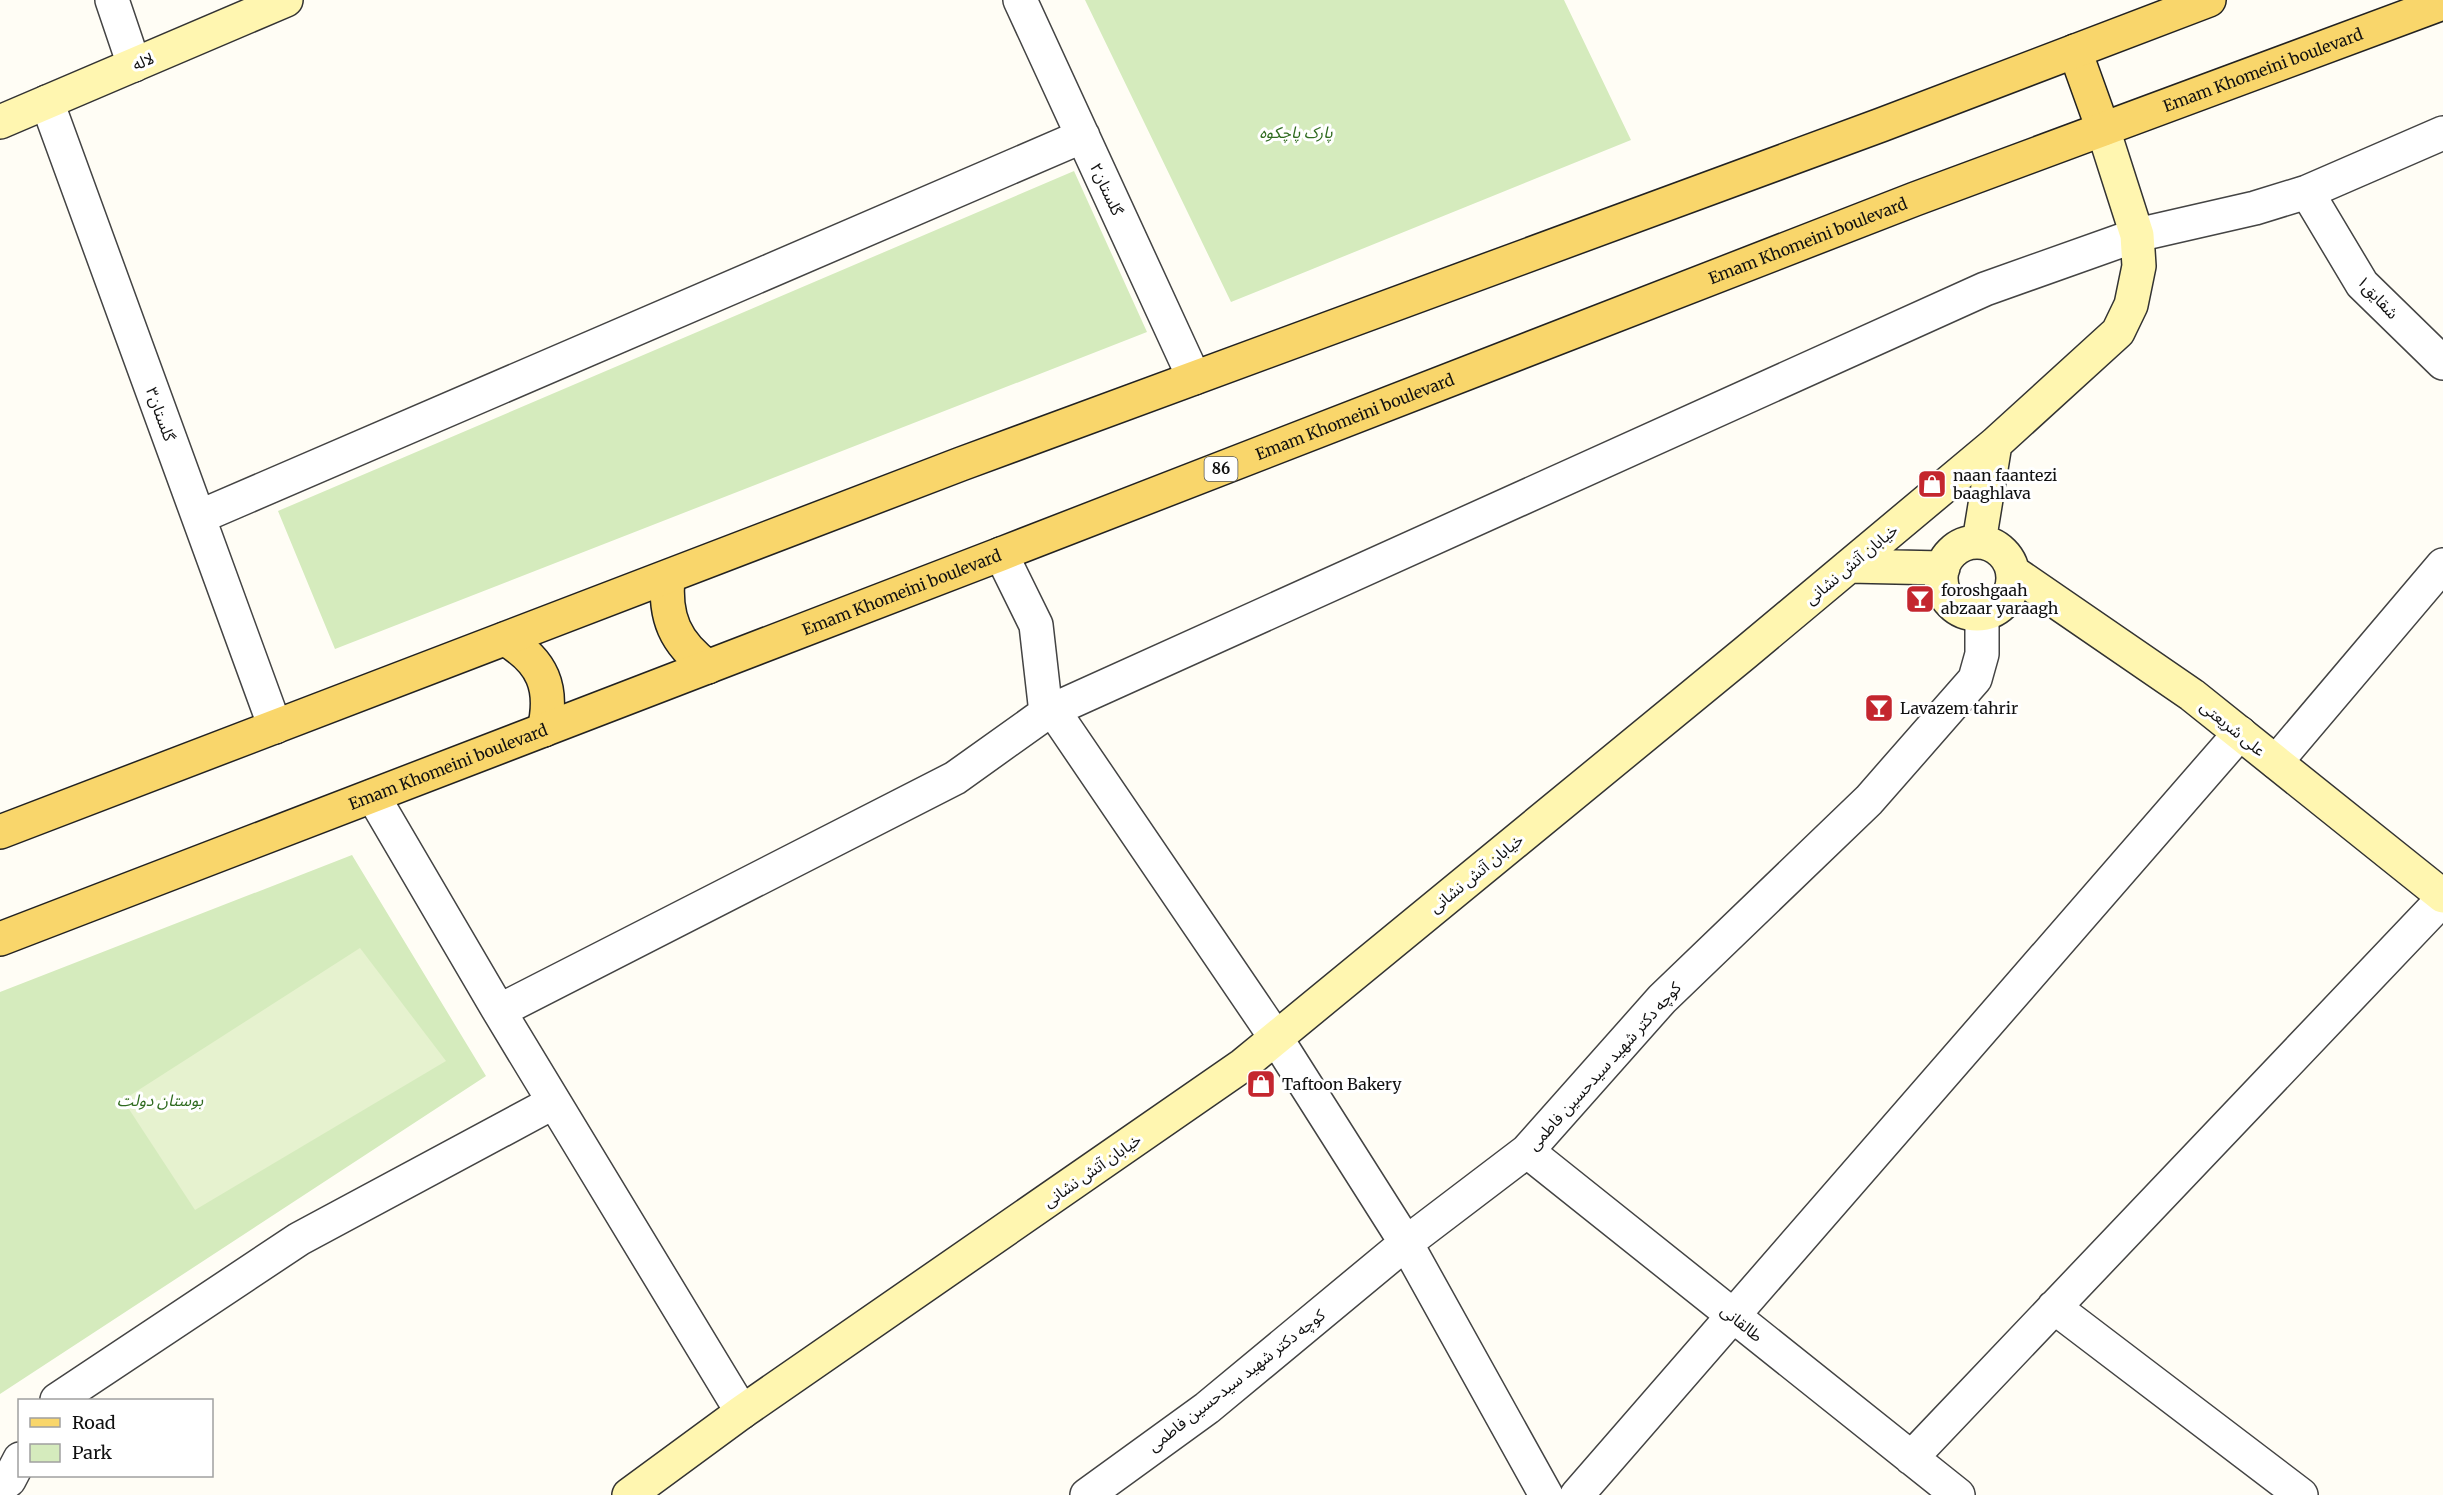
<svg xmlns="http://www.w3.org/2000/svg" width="2443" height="1495" font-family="Merriweather,'Noto Sans Arabic',serif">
  <rect width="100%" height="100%" fill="#fffdf5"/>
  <path fill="#d5ebbd" d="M1085,0h479l67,140 -400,162z
    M1074,171l73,161 -812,317 -57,-138z
    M352,855l134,221 -486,318v-402z"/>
  <path fill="#e6f2cf" d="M360,948l86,113 -251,149 -72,-110z"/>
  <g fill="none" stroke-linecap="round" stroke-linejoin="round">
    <g stroke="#444" stroke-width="36">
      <path id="street" d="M112,0l22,65
        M1020,0l174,378
        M47,102l228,625
        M2307,192l55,92 81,79
        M199,517l884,-381
        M1053,710l223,328 130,205 140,252
        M1046,713l939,-424 152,-54 118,-27 52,-16 136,-59
        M2276,762l167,-197
        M373,796l126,215 243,401
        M499,1011l456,-233 91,-65 -10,-88 -35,-71
        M1527,1151l431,344
        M2054,1307l247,188
        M57,1400l242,-161 255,-137
        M1911,1458l532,-559
        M0,1487l9,-7 11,-21
        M1087,1495l120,-87 199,-165 121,-92 135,-152 207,-199 106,-121 7,-25v-40
        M1577,1495l663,-762"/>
    </g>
    <g stroke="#333" stroke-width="36">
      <path id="secondary" d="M0,122l286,-122
        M1979,542l16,-98
        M1941 578a36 36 0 1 1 72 0a36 36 0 1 1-72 0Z
        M1849,566l94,2
        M2013,572l179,123 251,201
        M629,1495l113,-83 501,-347 502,-412 250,-209 123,-112 13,-27 8,-39 -2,-31 -34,-106"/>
    </g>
    <g stroke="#222" stroke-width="36">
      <g id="primary">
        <path d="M2075,51l28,78"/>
        <path d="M668,577c-4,40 7,66 40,90"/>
        <path d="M505,639c38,22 49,49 39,91"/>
        <path d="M0,832l961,-368 920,-339 328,-125"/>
        <path id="s1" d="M0,939l1001,-385 914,-355 528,-196"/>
      </g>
    </g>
    <use href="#street" stroke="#fff" stroke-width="33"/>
    <use href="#secondary" stroke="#fff6b0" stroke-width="33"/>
    <use href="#primary" stroke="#f9d66b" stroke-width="33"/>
  </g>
  <defs>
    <g id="shop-square" transform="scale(1.5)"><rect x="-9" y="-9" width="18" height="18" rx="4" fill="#c4262e" stroke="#fff"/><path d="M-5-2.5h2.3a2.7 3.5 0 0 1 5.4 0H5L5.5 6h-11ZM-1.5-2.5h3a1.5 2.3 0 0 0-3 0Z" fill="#fff"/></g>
    <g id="bar-square" transform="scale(1.5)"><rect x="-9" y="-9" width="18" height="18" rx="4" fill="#c4262e" stroke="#fff"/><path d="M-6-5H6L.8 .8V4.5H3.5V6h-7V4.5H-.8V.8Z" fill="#fff"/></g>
  </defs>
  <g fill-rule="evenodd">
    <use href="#shop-square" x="1932" y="484"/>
    <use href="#bar-square" x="1920" y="599"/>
    <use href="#bar-square" x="1879" y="708"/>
    <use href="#shop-square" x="1261" y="1084"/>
  </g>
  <g text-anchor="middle" stroke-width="6" stroke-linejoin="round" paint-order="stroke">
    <rect fill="#fff" stroke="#585858" stroke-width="1.5" x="1204.5" y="457" width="33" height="24" rx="4.5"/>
    <g font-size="15" font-weight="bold" fill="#111">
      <text x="1221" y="474">86</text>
    </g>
    <g font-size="16" fill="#111" stroke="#fff">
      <text transform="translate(143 61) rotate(-23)" y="6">لاله</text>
      <text dy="6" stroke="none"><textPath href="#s1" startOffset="2424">Emam Khomeini boulevard</textPath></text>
      <text transform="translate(1107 189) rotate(65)" y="6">گلستان۲</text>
      <text dy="6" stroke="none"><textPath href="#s1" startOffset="1938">Emam Khomeini boulevard</textPath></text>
      <text transform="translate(2378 297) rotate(47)" y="6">شقایق۱</text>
      <text transform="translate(161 414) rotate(70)" y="6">گلستان۳</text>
      <text dy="6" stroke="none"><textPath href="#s1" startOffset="1452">Emam Khomeini boulevard</textPath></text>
      <text transform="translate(1851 564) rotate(-40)" y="6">خیابان آتش نشانی</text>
      <text dy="6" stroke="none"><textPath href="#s1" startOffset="966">Emam Khomeini boulevard</textPath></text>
      <text transform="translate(2233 728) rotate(39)" y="6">علی شریعتی</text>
      <text dy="6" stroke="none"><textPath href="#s1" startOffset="480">Emam Khomeini boulevard</textPath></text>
      <text transform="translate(1476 873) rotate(-39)" y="6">خیابان آتش نشانی</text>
      <text transform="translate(1604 1066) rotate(-48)" y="6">کوچه دکتر شهید سیدحسین فاطمی</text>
      <text transform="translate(1092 1170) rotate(-35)" y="6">خیابان آتش نشانی</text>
      <text transform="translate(1742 1323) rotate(39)" y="6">طالقانی</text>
      <text transform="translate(1236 1380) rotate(-38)" y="6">کوچه دکتر شهید سیدحسین فاطمی</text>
    </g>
    <g font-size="16" font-style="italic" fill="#2f6b1f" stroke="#fff">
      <text x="1296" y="138">پارک پاچکوه</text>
      <text x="160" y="1106">بوستان دولت</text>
    </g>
    <g font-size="16" fill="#111" stroke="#fff" text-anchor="start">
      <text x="1953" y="481">naan faantezi<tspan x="1953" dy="18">baaghlava</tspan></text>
      <text x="1941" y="596">foroshgaah<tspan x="1941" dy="18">abzaar yaraagh</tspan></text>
      <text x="1900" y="714">Lavazem tahrir</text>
      <text x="1282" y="1090">Taftoon Bakery</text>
    </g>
  </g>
  <rect x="18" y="1399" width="195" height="78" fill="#ffffff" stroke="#a0a0a0" stroke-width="1.5"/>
  <rect x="30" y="1418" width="30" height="9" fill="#f9d66b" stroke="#a0a0a0" stroke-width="1.5"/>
  <text x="72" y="1429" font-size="18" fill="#111111">Road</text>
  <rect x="30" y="1444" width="30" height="18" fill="#d5ebbd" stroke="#a0a0a0" stroke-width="1.5"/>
  <text x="72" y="1459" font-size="18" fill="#111111">Park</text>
</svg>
